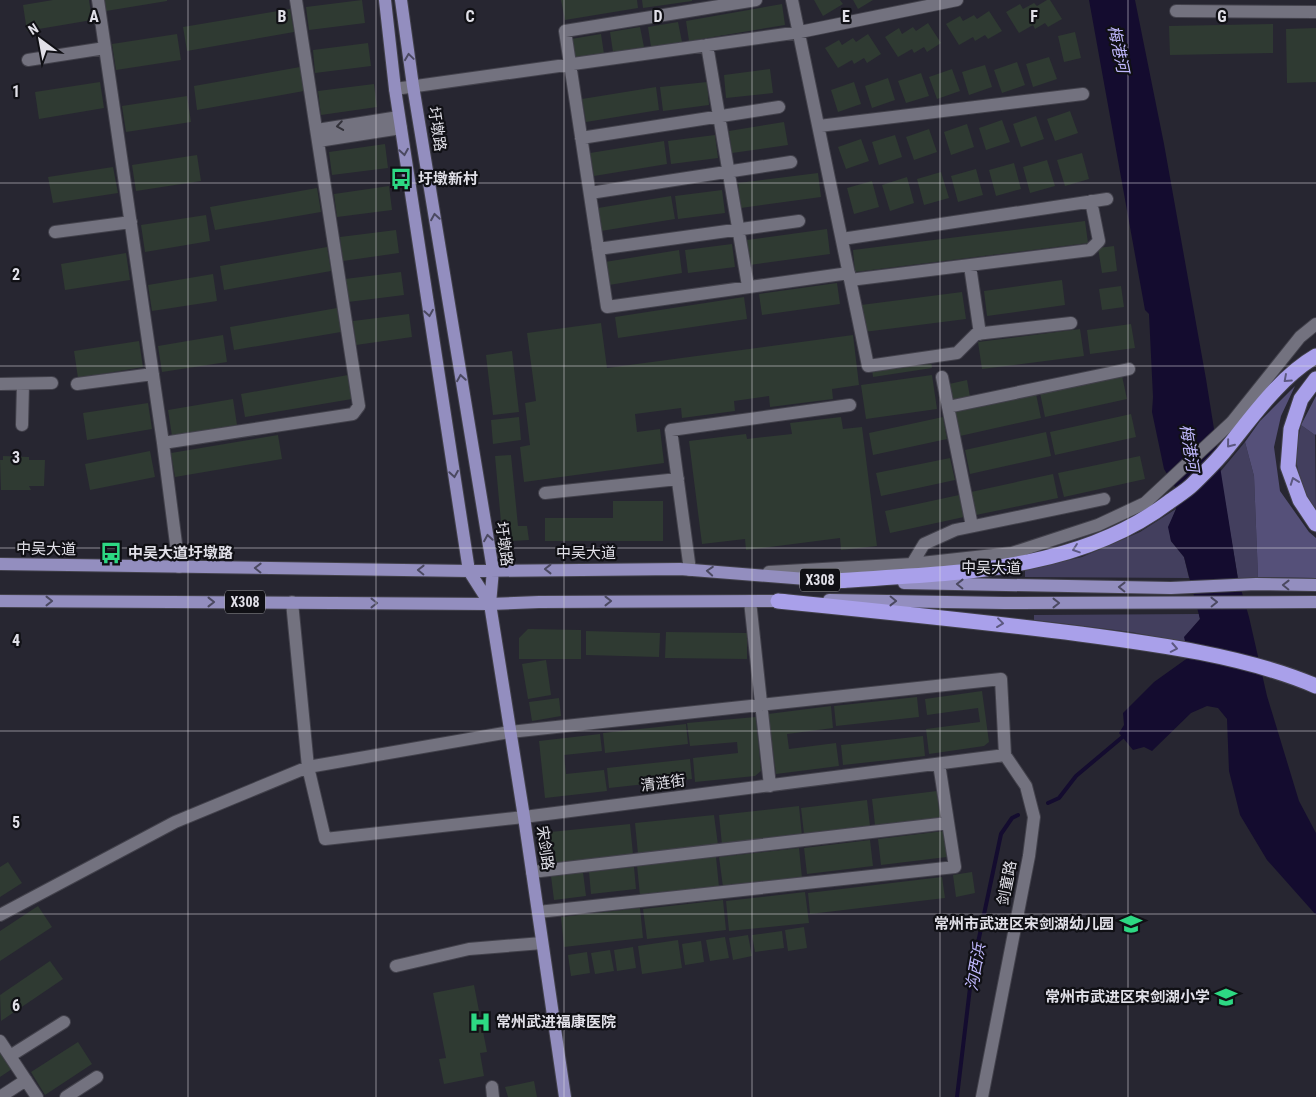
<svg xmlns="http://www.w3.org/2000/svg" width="1316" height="1097" font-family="'Roboto Condensed','Noto Sans SC',sans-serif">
  <rect width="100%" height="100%" fill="#272631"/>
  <path fill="#433f5e" d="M1301,425l14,10 1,77 -15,-25 -6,-33z
    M1245,442l9,34 4,101 -20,2 -18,-107z
    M1176,509l-7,18 2,14 13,16 5,21 -164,-1v-7l57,-13 58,-25z
    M1199,614l1,5 -15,18 1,6 -55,-11 -97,-12v-5z"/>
  <path fill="#555079" d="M1295,386l-14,30 -7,31 6,44 29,41 7,6v40l-58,-1 -4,-101 -9,-34 15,-21z
    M1316,396v38l-1,1 -14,-10z"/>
  <path fill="#140c2f" d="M1089,0h46l29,144 42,235 32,200 11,38 18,79 32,105 17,32v82l-49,-55 -27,-45 -11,-44 -2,-52 -9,-11 -11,-2 -16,7 -39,38 -8,-4 -11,3 -14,-17 5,-8 -1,-12 31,-31 35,-25 -5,-20 16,-18 -16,-62 -13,-16 -3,-14 8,-18 1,-19 -13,-21 -12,-57 1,-15 -4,-83 -4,-4z"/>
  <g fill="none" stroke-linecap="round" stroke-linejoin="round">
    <path stroke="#140c2f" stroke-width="4" d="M1048,803l11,-5 17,-22 50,-42
      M957,1097l15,-126 29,-137 11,-16 6,-3"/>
  </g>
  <path fill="#2f3a32" d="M53,0h36l3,20 -65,11 -4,-26z
    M104,0h63v1l-61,10z
    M362,0l3,23 -56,7 -3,-23z
    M561,0h76l1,8 -73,12z
    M642,0h50v1l-49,7z
    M814,0h26l3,4 -20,12z
    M853,0h20l-15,9z
    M1047,0h3l12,19 -14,8 -3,-4 -10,6 -2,-4 -14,8 -13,-21 14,-8 3,5 11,-6 3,3z
    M782,4l3,21 -96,16 -3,-20z
    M290,9l4,23 -107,19 -4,-24z
    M989,11l13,20 -14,8 -3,-4 -10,6 -2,-4 -14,8 -13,-21 14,-8 3,5 11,-6 3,4z
    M678,22l4,20 -31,5 -3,-20z
    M928,23l13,20 -14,9 -3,-5 -10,6 -2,-4 -14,8 -13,-20 14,-9 3,6 11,-7 3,4z
    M1273,24v29l-103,2 -1,-29z
    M640,27l4,20 -31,5 -3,-20z
    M1316,28v54l-29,1 -1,-54z
    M1075,32l6,26 -17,4 -6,-26z
    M177,34l4,26 -65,10 -4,-26z
    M601,34l3,20 -30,5 -3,-20z
    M868,34l13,20 -14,9 -3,-5 -10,6 -2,-4 -14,8 -13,-20 14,-8 3,5 11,-7 3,4z
    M368,43l3,23 -56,7 -2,-23z
    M1049,57l8,22 -24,8 -7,-23z
    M1017,62l8,23 -23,8 -8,-23z
    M985,65l7,22 -23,8 -7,-23z
    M300,67l4,24 -107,19 -3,-24z
    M770,69l3,24 -47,5 -2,-23z
    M952,69l8,22 -23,8 -8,-22z
    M921,73l8,23 -23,7 -8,-22z
    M888,78l7,22 -23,8 -7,-22z
    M100,82l4,26 -65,11 -4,-27z
    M707,82l2,23 -46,6 -3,-24z
    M854,82l7,22 -23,8 -7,-22z
    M374,84l3,23 -56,8 -3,-24z
    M656,87l3,23 -73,12 -4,-23z
    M187,96l4,26 -65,10 -4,-26z
    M1070,111l8,22 -23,8 -8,-22z
    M1036,116l8,23 -23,8 -8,-23z
    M1002,120l8,22 -24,8 -7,-22z
    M784,122l4,23 -56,8 -3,-22z
    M967,124l7,23 -23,8 -7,-23z
    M929,129l8,23 -23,8 -8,-23z
    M715,135l3,23 -47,6 -3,-23z
    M895,135l7,22 -23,8 -7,-23z
    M861,139l8,22 -23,8 -8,-22z
    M664,141l3,23 -73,12 -4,-23z
    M385,144l3,24 -56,7 -3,-23z
    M1082,153l7,26 -24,7 -8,-26z
    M197,155l4,26 -65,10 -4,-26z
    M1047,160l8,26 -25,7 -7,-26z
    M1014,163l7,26 -25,7 -7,-26z
    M113,167l5,26 -65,10 -5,-26z
    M976,169l7,26 -25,7 -7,-26z
    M941,172l8,26 -25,7 -7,-26z
    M818,173l3,24 -80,11 -3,-25z
    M907,177l7,26 -24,8 -8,-26z
    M872,181l7,26 -25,7 -7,-26z
    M389,186l3,24 -55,7 -3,-23z
    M317,188l4,24 -106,18 -5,-23z
    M722,190l3,23 -47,6 -3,-23z
    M671,196l4,23 -74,12 -3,-23z
    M206,215l4,26 -65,11 -4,-27z
    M1085,221l3,22 -233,29 -2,-22z
    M827,229l3,25 -80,11 -3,-25z
    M396,230l3,23 -56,8 -3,-24z
    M732,244l3,23 -47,6 -3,-23z
    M1114,246l3,25 -15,2 -4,-25z
    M327,247l4,24 -107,19 -4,-24z
    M679,250l3,23 -73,12 -4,-23z
    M126,253l4,27 -65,10 -4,-26z
    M401,272l3,23 -56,7 -3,-23z
    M213,274l4,27 -65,10 -4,-26z
    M1062,280l3,25 -78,11 -3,-25z
    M837,283l3,21 -78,11 -3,-21z
    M1121,286l3,21 -22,3 -3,-21z
    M962,292l4,27 -102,13 -3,-27z
    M744,297l3,22 -129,19 -3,-21z
    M337,308l4,24 -107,18 -4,-23z
    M409,314l3,23 -56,8 -3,-24z
    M601,323l6,45 246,-33 6,50 -27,4 1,10 -63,8 -1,-11 -35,5 1,10 -53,7 -1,-10 -46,6 2,18 23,-3 4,34 -140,19 -4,-35 10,-2 -5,-42 11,-2 -9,-68z
    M1131,324l4,24 -45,6 -3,-24z
    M1080,329l4,27 -102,13 -4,-27z
    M223,335l4,27 -65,10 -4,-26z
    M139,341l4,26 -65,11 -4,-27z
    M512,351l7,61 -26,3 -7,-60z
    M931,361l1,7 -59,9 -1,-8z
    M348,375l4,24 -107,18 -4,-23z
    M932,375l5,34 -71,10 -5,-34z
    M1122,376l5,23 -82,18 -5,-24z
    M967,380l3,17 -17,4 -4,-17z
    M1036,394l5,24 -81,18 -5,-24z
    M233,399l4,26 -65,11 -4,-26z
    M148,403l4,26 -65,11 -4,-27z
    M1131,414l5,23 -81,18 -5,-23z
    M519,417l2,23 -28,4 -2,-24z
    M841,417l2,12 19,-2 15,119 -36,4 -1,-12 -94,12 -1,-11 -43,5 -13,-103 57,-7 1,5 45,-5 -2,-11z
    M943,417l4,22 -74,16 -4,-22z
    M1046,432l5,24 -81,18 -5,-24z
    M278,435l4,24 -107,18 -4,-24z
    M150,451l5,26 -65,13 -5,-26z
    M511,455l7,71h9l2,14 -19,1 -8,-8 -7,-77z
    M3,456l26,1v3h16l-1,26h-15l2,4h-30l-1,-30h3z
    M1140,456l5,23 -81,18 -6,-24z
    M950,458l5,22 -74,16 -5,-23z
    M1053,474l5,24 -82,17 -5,-23z
    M959,495l5,22 -74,16 -5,-22z
    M613,501h50v40h-118v-23h68z
    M528,629l53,1v29h-62v-21z
    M586,631l74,2 -1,24 -73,-2z
    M666,632l81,1v26l-82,-1z
    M546,660l5,35 -23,4 -6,-35z
    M982,691l7,51 -5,4 -55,8 -3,-25 54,-7 -2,-14 -51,7 -2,-16z
    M917,697l2,20 -83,9 -2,-20z
    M559,698l2,18 -29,5 -3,-19z
    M831,706l2,22 -46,6 2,15 47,-6 3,23 -63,8 -8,-60z
    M756,717l5,54 -6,5 -60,6 -2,-24 45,-5 -1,-11 -47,4 -3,-23z
    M686,724l2,20 -83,9 -2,-20z
    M600,734l2,17 -38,4 2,19 38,-4 3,21 -62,7 -6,-57z
    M923,736l2,20 -82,9 -2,-20z
    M690,759l2,20 -83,9 -2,-20z
    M937,791l3,27 -65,7 -3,-26z
    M867,800l3,26 -66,8 -3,-26z
    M799,806l3,30 -80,9 -3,-30z
    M714,815l4,30 -80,9 -3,-31z
    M630,824l3,30 -79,9 -4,-31z
    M944,831l3,26 -66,8 -3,-26z
    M870,840l3,26 -66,8 -3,-26z
    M799,848l3,30 -79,9 -4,-30z
    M716,857l3,30 -79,9 -3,-31z
    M8,862l14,21 -22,14v-30z
    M634,867l2,22 -45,5 -2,-22z
    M583,872l3,24 -32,4 -3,-24z
    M972,872l3,21 -19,4 -3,-22z
    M942,877l3,21 -135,16 -2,-21z
    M805,892l4,31 -80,8 -3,-30z
    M723,900l3,30 -79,9 -4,-30z
    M38,906l14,21 -52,34v-30z
    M640,908l3,30 -79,9 -3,-30z
    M804,927l3,21 -19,3 -3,-21z
    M782,931l2,17 -29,4 -3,-17z
    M748,935l4,21 -19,4 -4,-22z
    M725,937l4,21 -19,3 -4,-21z
    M678,940l4,28 -40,6 -4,-28z
    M701,941l3,21 -19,3 -3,-21z
    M633,947l3,21 -19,3 -3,-21z
    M610,950l4,21 -19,3 -4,-21z
    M587,952l3,21 -19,3 -3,-21z
    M50,961l13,18 -62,42 -1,-26z
    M474,985l13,67 -7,1 4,23 -40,8 -5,-25 7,-1 -13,-65z
    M78,1042l14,22 -47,31 -14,-23z
    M0,1051l12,18 -12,8z
    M534,1081l3,16h-29l-3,-10z"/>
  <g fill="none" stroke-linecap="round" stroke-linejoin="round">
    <g stroke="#42414b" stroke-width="14">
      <path id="minor" d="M98,0l65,443 16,124
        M756,0l-191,31 42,276 242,-34
        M792,0l76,366 89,-13 19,-19 95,-11
        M1176,11l140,1
        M707,45l41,241
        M28,60l77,-12
        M395,89l405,-57 157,-32
        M819,126l264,-32
        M317,130l82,-13
        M581,138l198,-31
        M318,141l83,-13
        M590,193l201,-31
        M55,232l76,-10
        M842,239l265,-40
        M598,249l201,-28
        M970,266l10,68
        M850,280l240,-30 9,-9 -8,-40
        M942,377l30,149
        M0,384l52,-1
        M77,384l76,-10
        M948,407l181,-38
        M22,425l1,-41
        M163,443l190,-29 6,-8 -63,-406
        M545,493l133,-14
        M912,564l12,-20 31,-14 149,-31
        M690,570l-19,-140 179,-25
        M769,572l143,-8 100,-11 86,-28 47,-22 87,-81 68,-85 16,-13
        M750,601l20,185
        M292,602l16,165 17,72 199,-22 481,-62
        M532,872l416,-49
        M538,912l417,-45 -16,-103
        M0,915l175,-93 133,-55 202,-35 491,-53 4,76 21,31 8,31 -5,39 -47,241
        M396,966l73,-17 73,-6
        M0,1041l37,56
        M10,1056l54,-34
        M492,1087l1,10
        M0,1097l26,-17
        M66,1097l31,-20"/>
    </g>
    <g stroke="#42414b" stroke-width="14">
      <path id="major" d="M385,0l10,89 74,482 21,33
        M401,0l12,86 80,484 -3,34 34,213 41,280
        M0,564l469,7 211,-2 164,13
        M904,583l267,5 85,-4 60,1
        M829,600l175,3 312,-1
        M0,601l490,3 49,-2 247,-1"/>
    </g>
    <g stroke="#42414b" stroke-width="17">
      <path id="highway" d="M1316,379l-15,20 -10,30 -3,38 12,33 16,24
        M834,581c113,-8 240,-7 335,-79 8,-6 17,-11 24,-18 11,-11 24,-23 34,-36 26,-32 53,-71 89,-92
        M778,601c100,10 201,20 302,33 76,10 166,22 236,52"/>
    </g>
    <use href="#minor" stroke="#73727f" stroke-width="12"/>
    <use href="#major" stroke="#938ebf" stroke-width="12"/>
    <use href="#highway" stroke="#a9a0ea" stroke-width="15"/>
  </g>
  <defs><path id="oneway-chevron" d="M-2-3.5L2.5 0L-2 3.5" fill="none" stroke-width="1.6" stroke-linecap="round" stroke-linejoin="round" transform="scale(1.25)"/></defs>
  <g stroke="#4b4961">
    <use href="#oneway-chevron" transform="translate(409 57) rotate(-98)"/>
    <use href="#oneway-chevron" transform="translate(404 152) rotate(81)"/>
    <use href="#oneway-chevron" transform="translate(435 217) rotate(-99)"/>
    <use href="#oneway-chevron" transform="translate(429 313) rotate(81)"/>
    <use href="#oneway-chevron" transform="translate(461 378) rotate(-99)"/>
    <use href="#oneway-chevron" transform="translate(454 474) rotate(81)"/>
    <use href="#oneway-chevron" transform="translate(488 538) rotate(-99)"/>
    <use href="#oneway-chevron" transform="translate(258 568) rotate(-179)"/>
    <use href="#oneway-chevron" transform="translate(548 569) rotate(180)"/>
    <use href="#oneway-chevron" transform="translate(421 570) rotate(-179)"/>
    <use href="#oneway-chevron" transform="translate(710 571) rotate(-176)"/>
    <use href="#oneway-chevron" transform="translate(960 584) rotate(-179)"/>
    <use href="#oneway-chevron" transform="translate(1286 585) rotate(-179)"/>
    <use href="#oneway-chevron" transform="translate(1122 587) rotate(-179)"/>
    <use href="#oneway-chevron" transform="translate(49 601)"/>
    <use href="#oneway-chevron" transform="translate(608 601)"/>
    <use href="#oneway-chevron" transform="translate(893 601) rotate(1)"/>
    <use href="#oneway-chevron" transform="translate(211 602)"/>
    <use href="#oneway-chevron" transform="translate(1214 602) rotate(-1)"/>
    <use href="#oneway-chevron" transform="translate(374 603)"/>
    <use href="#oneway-chevron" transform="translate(1056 603)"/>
  </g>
  <use stroke="#33323a" href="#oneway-chevron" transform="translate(340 126) rotate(171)"/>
  <g stroke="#5c5880">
    <use href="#oneway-chevron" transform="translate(1287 379) rotate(138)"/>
    <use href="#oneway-chevron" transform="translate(1230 444) rotate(129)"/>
    <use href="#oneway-chevron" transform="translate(1294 481) rotate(-110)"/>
    <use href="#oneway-chevron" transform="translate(1076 549) rotate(161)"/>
    <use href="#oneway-chevron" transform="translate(1000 623) rotate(7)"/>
    <use href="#oneway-chevron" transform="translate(1174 648) rotate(11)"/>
  </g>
  <path fill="none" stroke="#e1e0e8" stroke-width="1" stroke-opacity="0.55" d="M188,0v1097M376,0v1097M564,0v1097M752,0v1097M940,0v1097M1128,0v1097M0,183h1316M0,366h1316M0,548h1316M0,731h1316M0,914h1316"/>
  <defs>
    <g id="bus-bare" transform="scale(1.725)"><path d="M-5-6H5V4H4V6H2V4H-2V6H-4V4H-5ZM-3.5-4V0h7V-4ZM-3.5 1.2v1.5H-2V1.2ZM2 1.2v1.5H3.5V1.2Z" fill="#2dd883" stroke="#101015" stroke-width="2.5" paint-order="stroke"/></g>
    <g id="school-bare" transform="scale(1.725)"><path d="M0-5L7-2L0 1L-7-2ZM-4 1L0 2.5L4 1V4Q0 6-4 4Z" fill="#2dd883" stroke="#101015" stroke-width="2.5" paint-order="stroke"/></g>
    <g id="hospital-bare" transform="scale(1.725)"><path d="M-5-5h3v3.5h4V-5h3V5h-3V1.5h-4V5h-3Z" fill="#2dd883" stroke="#101015" stroke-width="2.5" paint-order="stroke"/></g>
  </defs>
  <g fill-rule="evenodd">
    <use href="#bus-bare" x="401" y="179"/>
    <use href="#bus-bare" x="111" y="553"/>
    <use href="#school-bare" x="1131" y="924"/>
    <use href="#school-bare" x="1226" y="997"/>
    <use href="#hospital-bare" x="480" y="1022"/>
  </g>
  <g text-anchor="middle" stroke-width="4.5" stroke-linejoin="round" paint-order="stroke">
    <g fill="#101015" stroke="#a2a2a9" stroke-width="1">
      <rect x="800" y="568.5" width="40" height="23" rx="4"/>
      <rect x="225" y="590.5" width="40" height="23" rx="4"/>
    </g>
    <g font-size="14" font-weight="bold" fill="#e1e0e8">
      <text x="820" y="585">X308</text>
      <text x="245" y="607">X308</text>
    </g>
    <g font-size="15" fill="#e1e0e8" stroke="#101015">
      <text transform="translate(437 129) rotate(81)" y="5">圩墩路</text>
      <text transform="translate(504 544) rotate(82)" y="5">圩墩路</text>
      <text transform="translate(46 549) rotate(1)" y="5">中吴大道</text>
      <text x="586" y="558">中吴大道</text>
      <text transform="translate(991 568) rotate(1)" y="5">中吴大道</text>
      <text transform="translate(663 783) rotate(-7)" y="5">清涟街</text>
      <text transform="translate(545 848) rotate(82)" y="5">宋剑路</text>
      <text transform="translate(1007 883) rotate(-79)" y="5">剑童路</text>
    </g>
    <g font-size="15" font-weight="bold" fill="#e1e0e8" stroke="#101015" text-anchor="start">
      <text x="418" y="184">圩墩新村</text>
      <text x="128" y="558">中吴大道圩墩路</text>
      <text x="1114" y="929" text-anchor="end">常州市武进区宋剑湖幼儿园</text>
      <text x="1210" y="1002" text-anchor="end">常州市武进区宋剑湖小学</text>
      <text x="496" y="1027">常州武进福康医院</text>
    </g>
    <g font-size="16" font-style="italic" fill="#c0b8fd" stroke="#101015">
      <text transform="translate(1119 49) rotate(78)" y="6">梅港河</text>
      <text transform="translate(1190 448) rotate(81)" y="6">梅港河</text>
      <text transform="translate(975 967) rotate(-80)" y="6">沟西浜</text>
    </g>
  </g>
  <g font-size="16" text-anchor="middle" font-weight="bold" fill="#e1e0e8" stroke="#101015" stroke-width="4.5" stroke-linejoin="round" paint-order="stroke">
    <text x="94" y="22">A</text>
    <text x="282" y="22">B</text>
    <text x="470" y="22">C</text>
    <text x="658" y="22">D</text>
    <text x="846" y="22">E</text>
    <text x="1034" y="22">F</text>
    <text x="1222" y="22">G</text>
    <text x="16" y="97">1</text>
    <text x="16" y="280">2</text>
    <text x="16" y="463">3</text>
    <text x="16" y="646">4</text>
    <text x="16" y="828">5</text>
    <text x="16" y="1011">6</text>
  </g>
  <g transform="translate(40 40) rotate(328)" stroke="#101015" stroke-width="4" paint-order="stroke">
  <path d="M0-4L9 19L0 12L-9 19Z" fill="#e1e0e8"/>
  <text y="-8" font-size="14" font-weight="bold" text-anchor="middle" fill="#e1e0e8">N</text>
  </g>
</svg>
